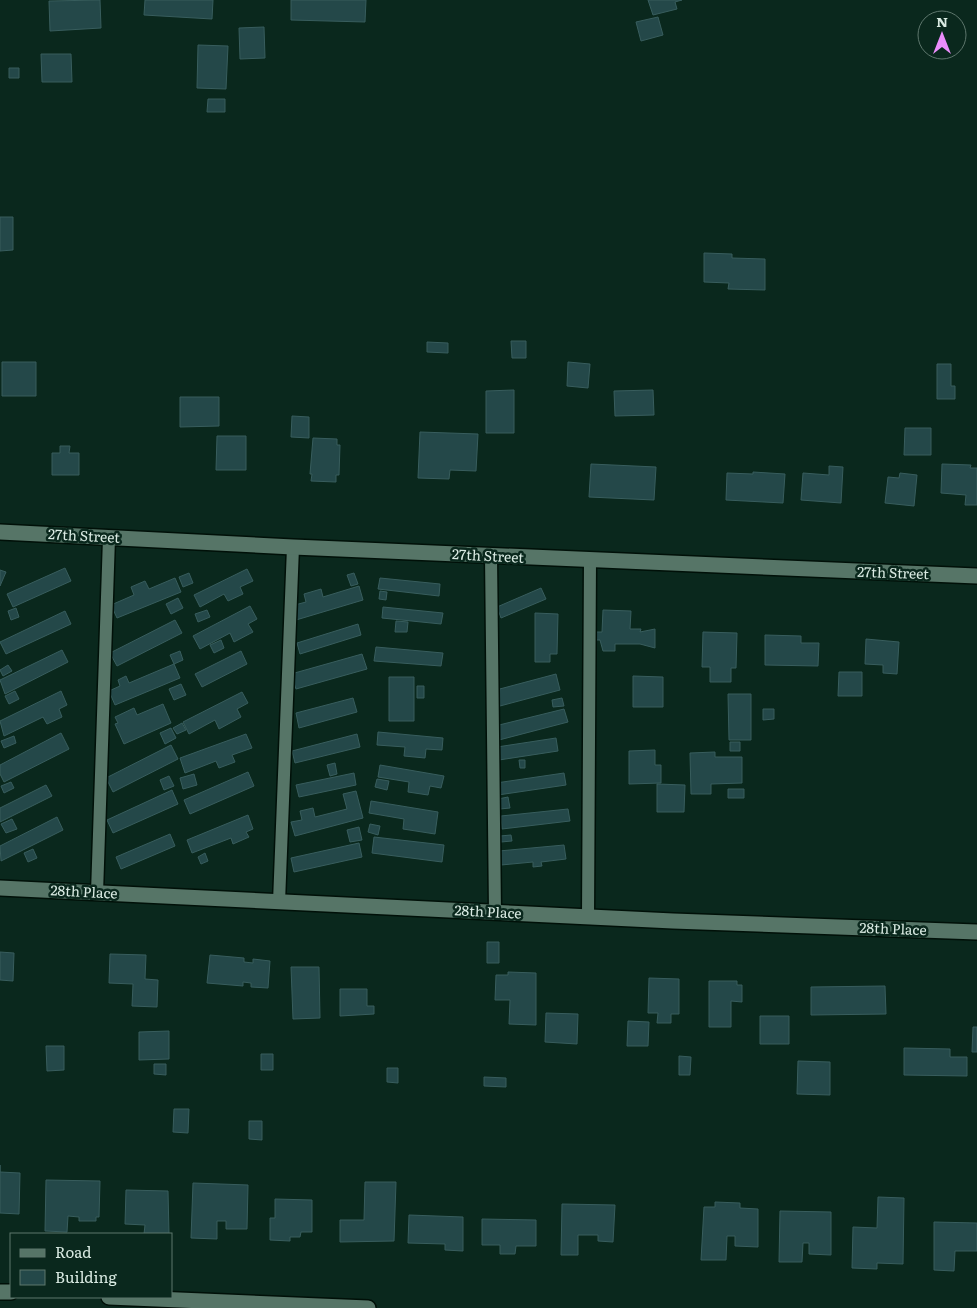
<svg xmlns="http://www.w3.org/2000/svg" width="977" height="1308" font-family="Literata,serif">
  <rect width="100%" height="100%" fill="#0a281d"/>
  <path fill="#244849" stroke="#385d5d" d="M100,0l1,28 -51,3 -1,-30z
    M145,0h68l-1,19 -68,-4z
    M291,0h75l-1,22 -74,-2z
    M648,0h34l-7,2 2,7 -24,6z
    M658,17l5,18 -22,6 -5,-19z
    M264,27l1,31 -25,1 -1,-31z
    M198,45l30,1 -2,43 -29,-1z
    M41,54h30l1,28h-30z
    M9,68h10v10h-10z
    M208,99h17v13h-18z
    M0,217h13v33l-13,1z
    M704,253l28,1v4l33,1v31l-37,-1 1,-6 -25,-1z
    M511,341h15v17h-14z
    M427,342l21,1v10l-21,-1z
    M2,362h34v34h-34z
    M568,362l22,2 -2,24 -21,-2z
    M937,364h14v22h4v13h-18z
    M514,390v43h-28v-42z
    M653,390l1,25 -39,1 -1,-25z
    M180,397h39v29l-39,1z
    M292,416l17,1v21l-18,-1z
    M905,428h26v27h-27z
    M420,432l58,2 -2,37 -26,-1 -1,9 -31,-1z
    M217,436h29v34h-30z
    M313,438l24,1v6h3l-1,30h-3v7l-25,-1 1,-7h-2z
    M60,446h10l-1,7h10v22h-27v-22h8z
    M591,464l65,3 -2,33 -65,-3z
    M942,464l29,1 -1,3h7v37h-12l1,-10 -25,-2z
    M829,466l14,1 -2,36 -40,-3 2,-27 26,2z
    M753,472l32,2 -2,29 -57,-3 1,-27 26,1z
    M900,473l17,2 -3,31 -29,-3 3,-26 11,1z
    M65,568l6,13 -58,26 -6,-13z
    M247,569l6,12 -13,6 3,7 -15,7 -4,-7 -24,13 -6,-12z
    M0,570l6,2 -6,14z
    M189,573l4,10 -10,4 -4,-10z
    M354,573l4,11 -7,2 -4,-11z
    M175,578l6,14 -64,26 -6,-13 23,-10 -3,-8 14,-6 4,8z
    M380,578l60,6 -1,12 -61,-7z
    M359,586l4,14 -67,20 -5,-14 15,-4 -2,-8 17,-5 2,8z
    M541,588l5,11 -45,19 -4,-11z
    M380,591l7,1 -1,8 -7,-1z
    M178,598l5,10 -12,6 -5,-10z
    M250,606l7,13 -9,5 5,8 -19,10 -4,-9 -30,16 -7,-13z
    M383,607l60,6 -2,11 -59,-6z
    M16,608l3,9 -8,3 -3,-9z
    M207,610l3,7 -12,5 -3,-8z
    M603,610l28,1 -1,18h11l-1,3 15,-3v19l-15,-4h-25v7h-12l-3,-11h-5v-8h7z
    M65,611l6,13 -65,30 -6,-12z
    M535,613l23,1 -1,40h-7v8h-15z
    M175,620l7,13 -65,33 -7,-13z
    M396,621l12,1 -1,10h-12z
    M358,624l3,11 -61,19 -3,-11z
    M703,632l34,1 -1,35h-5v14h-21v-15h-8z
    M765,635l36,1v7h18l-1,23 -53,-1z
    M866,639l33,3 -2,32 -14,-1v-8l-18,-1z
    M221,640l3,8 -10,5 -4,-8z
    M376,647l67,6 -2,13 -67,-5z
    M62,650l6,12 -63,32 -5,-14z
    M180,651l3,9 -9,4 -4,-9z
    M241,651l6,13 -45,23 -7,-13z
    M362,654l5,15 -71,20 -5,-15z
    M174,664l6,14 -65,27 -6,-14 11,-5 -2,-6 8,-4 3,7z
    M8,665l4,6 -9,5 -3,-6z
    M839,672h23v24h-24z
    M556,674l4,16 -60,16 -4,-16z
    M633,676l30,1v30h-30z
    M389,677h25v44h-25z
    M181,684l5,11 -12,5 -5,-11z
    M417,686h7v12h-7z
    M15,691l4,8 -10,5 -4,-8z
    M61,691l6,14 -8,4 3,8 -15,7 -4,-7 -39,19 -4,-15z
    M242,692l6,11 -11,6 4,8 -22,12 -4,-9 -26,14 -6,-12z
    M728,694h23v46h-22z
    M353,698l4,14 -58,16 -3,-15z
    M562,698l2,8 -11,1 -1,-7z
    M163,704l8,19 -47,21 -9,-20 3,-1 -3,-6 19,-9 3,7z
    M564,709l4,13 -69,18 -4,-14z
    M763,709h11v10l-11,1z
    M182,723l4,7 -9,4 -4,-6z
    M171,728l5,10 -11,6 -5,-11z
    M378,732l65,6 -1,12 -16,-1 -1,9 -21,-2 1,-9 -28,-2z
    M61,733l8,16 -65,33 -4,-8v-9z
    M246,734l6,14 -20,7 3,7 -16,6 -3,-7 -31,12 -5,-15z
    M357,734l3,13 -65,16 -3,-12z
    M14,736l2,7 -12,5 -3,-7z
    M556,738l2,13 -59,9 -2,-13z
    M730,742h10v9h-10z
    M171,745l7,14 -65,33 -7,-14z
    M655,750v15h6v18l-32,1v-33z
    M715,752v5h27v26l-31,1v10h-20l-1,-41z
    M519,760h6v8h-5z
    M335,763l2,11 -7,2 -3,-11z
    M380,765l64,11 -3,12 -11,-2 -2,9 -20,-3 1,-10 -31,-5z
    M248,772l6,14 -64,28 -6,-14z
    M354,773l2,12 -57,12 -3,-12z
    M564,773l2,12 -68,10 -2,-12z
    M194,774l3,11 -14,4 -3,-11z
    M169,776l5,10 -10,4 -4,-10z
    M377,779l12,2 -2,9 -12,-3z
    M11,782l3,6 -10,5 -3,-7z
    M657,784l28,1 -1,27h-27z
    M46,785l6,11 -52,26v-14z
    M728,789h16v9h-16z
    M172,790l6,14 -65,29 -6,-13z
    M356,791l7,27 -68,18 -4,-14 11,-2 -2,-9 13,-3 2,9 32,-8 -4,-15z
    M508,797l2,11 -10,1 -2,-10z
    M371,801l67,11 -3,22 -32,-5 1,-10 -35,-6z
    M568,809l2,12 -68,8 -1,-13z
    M248,815l5,14 -7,3 3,5 -16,7 -2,-6 -39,15 -5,-13z
    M57,817l6,13 -62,31 -1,-15z
    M12,819l5,10 -11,4 -5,-9z
    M370,824l10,2 -2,9 -10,-3z
    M359,827l3,13 -12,2 -3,-12z
    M170,834l5,12 -54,23 -5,-12z
    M511,835l1,6 -11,1 -1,-6z
    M374,837l70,8 -2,17 -70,-9z
    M359,843l3,14 -68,15 -3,-14z
    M564,845l2,14 -25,3 1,4 -9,1v-5l-32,3 -2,-14z
    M33,849l4,9 -9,4 -4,-9z
    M205,853l3,8 -7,3 -3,-7z
    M487,942h12v21h-12z
    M0,952l14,1 -1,28 -13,-1z
    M110,954l36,1 -1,24 13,1 -1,27 -25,-1 1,-22 -24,-1z
    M210,955l34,3v4l9,1v-4l17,2 -2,27 -17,-1v-4l-8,-1v4l-36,-3z
    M291,967h28l1,51 -27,1z
    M508,972l28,1v52l-27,-1 1,-24h-15l1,-25h12z
    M649,978l30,1v35h-8v9h-14l1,-10h-10z
    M709,981h28v4h5v17l-11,-1v26h-22z
    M885,986l1,28 -75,1v-28z
    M340,989h27v17h7v8l-34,2z
    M546,1013l32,1 -1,30 -32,-2z
    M760,1016h29v28h-29z
    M628,1021l21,1 -1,24h-21z
    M973,1027h4v25h-5z
    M169,1031v28l-30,1v-28z
    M46,1046h18v24l-17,1z
    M904,1048l46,1v8h17v19l-63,-1z
    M261,1054h12v16h-12z
    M679,1056l12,1 -1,18h-11z
    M798,1061l32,1v33l-33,-1z
    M154,1064h12v11l-12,-1z
    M387,1068h11v15l-11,-1z
    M484,1077l22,1v9l-22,-1z
    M174,1109h15l-1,24 -15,-1z
    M249,1121h13v19l-13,-1z
    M0,1165v7l20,1 -1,41 -19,-1z
    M46,1180l54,1 -1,36h-3v4h-17v-4l-11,-1 -1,16 -22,-1z
    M365,1182h31l-2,59 -54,1v-22h24z
    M193,1183l55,2 -1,44h-21v-8h-9v18l-26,-1z
    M126,1190l42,1 1,43h-25l1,-9 -20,-1z
    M878,1197l26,1 -1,66 -26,-1v6l-25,-1 1,-41 24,1z
    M275,1199l37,1v32h-11l-1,5h-10v4l-20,-1v-22h5z
    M715,1202l25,1v5l18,1v38l-23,-1v-10h-8l-1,24h-25l3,-53h11z
    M562,1204l53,1 -2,37 -15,-1v-6h-20v20h-17z
    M780,1211l51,1v43l-22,-1v-11h-6l-1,19h-23z
    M409,1215l54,2v34l-18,-1v-6l-37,-1z
    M482,1219l54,1v26h-20l-1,8h-15v-9h-18z
    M934,1222l43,1v28h-22l-1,20 -20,-1z"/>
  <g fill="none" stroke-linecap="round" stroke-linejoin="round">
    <g stroke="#001008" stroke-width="15">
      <path id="service" d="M491,556l4,356
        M97,893l12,-355
        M279,902l14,-355
        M588,917l2,-356"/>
    </g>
    <g stroke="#001008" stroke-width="18">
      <path id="minor" d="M0,888l673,33 304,11
        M0,1292h11
        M109,1297l259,11"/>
    </g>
    <g stroke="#001008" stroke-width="18">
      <path id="tertiary" d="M0,532l293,15 684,29"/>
    </g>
    <use href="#service" stroke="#567567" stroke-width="12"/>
    <use href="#minor" stroke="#567567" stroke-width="15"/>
    <use href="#tertiary" stroke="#567567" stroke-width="15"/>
  </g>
  <g text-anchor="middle" stroke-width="5" stroke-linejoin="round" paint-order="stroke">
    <g font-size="14" fill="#d9eae2" stroke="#0a281d">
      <text transform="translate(84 536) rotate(3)" y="5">27th Street</text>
      <text transform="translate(488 556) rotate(3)" y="5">27th Street</text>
      <text transform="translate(893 573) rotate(2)" y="5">27th Street</text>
      <text transform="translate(84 892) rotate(3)" y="5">28th Place</text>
      <text transform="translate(488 912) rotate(3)" y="5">28th Place</text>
      <text transform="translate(893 929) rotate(2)" y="5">28th Place</text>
    </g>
  </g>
  <rect x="10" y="1233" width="162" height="65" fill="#0a281d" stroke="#5d766c"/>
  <rect x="20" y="1249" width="25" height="8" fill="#567567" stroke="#5d766c"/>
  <text x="55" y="1258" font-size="15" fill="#d9eae2">Road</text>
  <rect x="20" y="1270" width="25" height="15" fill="#244849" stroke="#5d766c"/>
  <text x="55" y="1283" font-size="15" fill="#d9eae2">Building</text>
  <g transform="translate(942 35)"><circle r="24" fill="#0a281d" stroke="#5d766c"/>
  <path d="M0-4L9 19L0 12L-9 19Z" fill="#eb8dfb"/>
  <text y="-8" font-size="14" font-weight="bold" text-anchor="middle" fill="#d9eae2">N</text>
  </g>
</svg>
